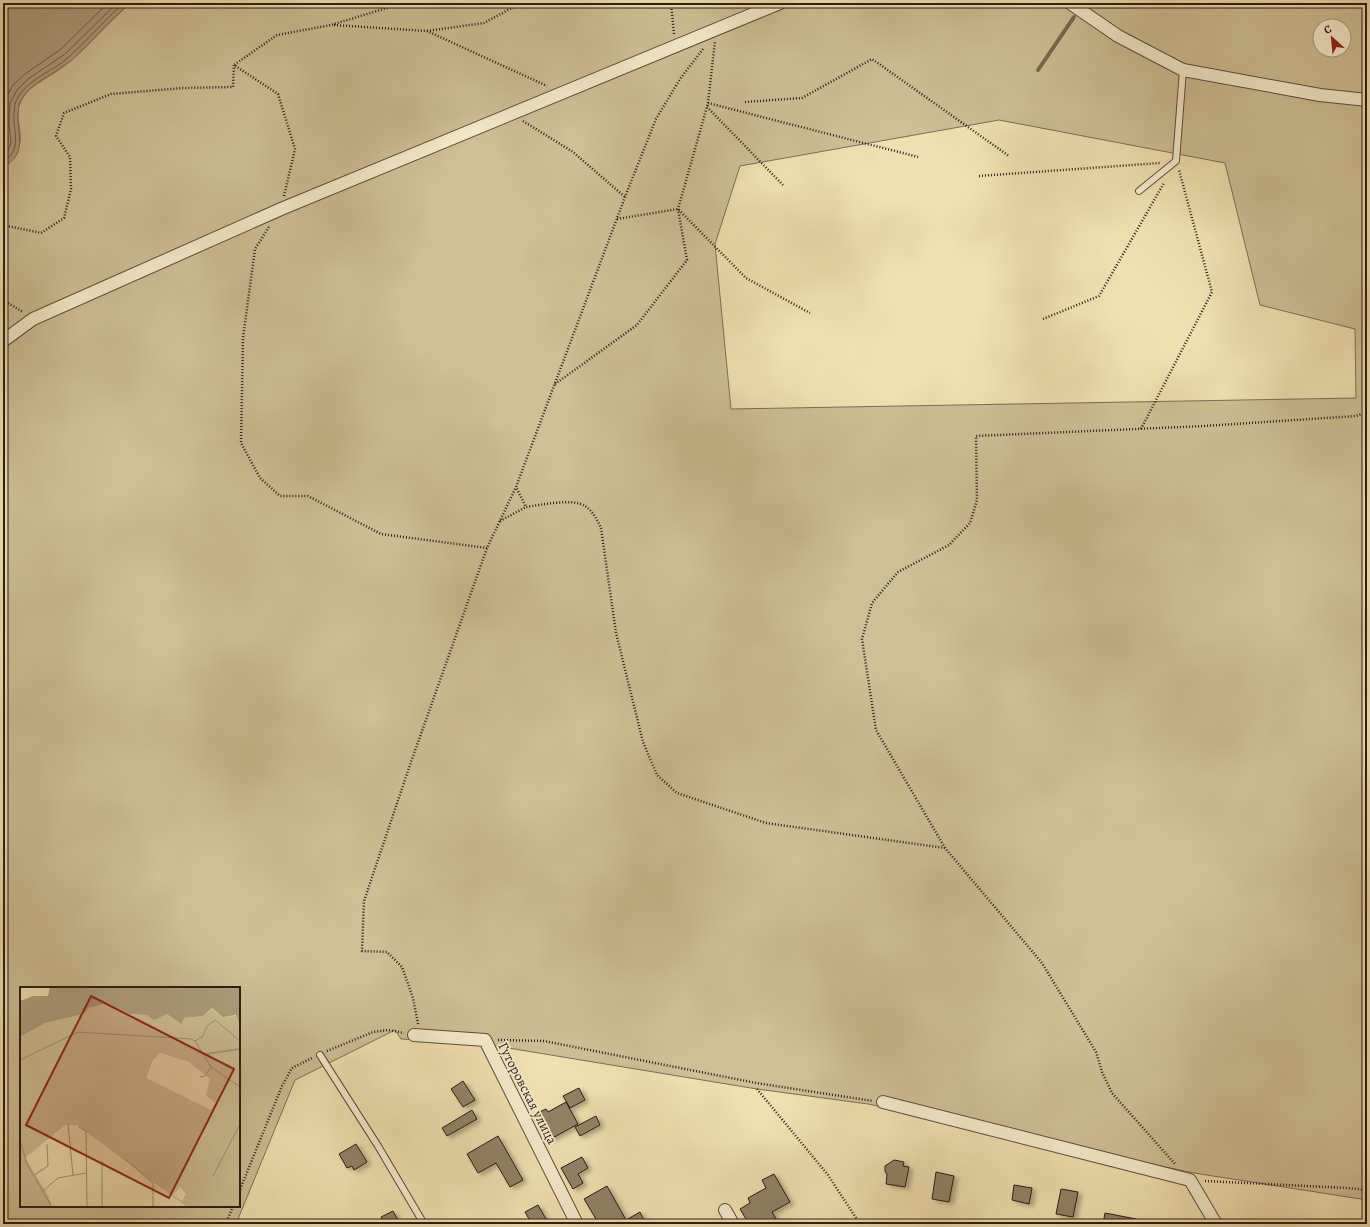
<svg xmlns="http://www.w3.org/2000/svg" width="1370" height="1227" font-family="Alegreya,serif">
  <defs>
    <filter id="shadow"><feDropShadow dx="4" dy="2.5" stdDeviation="2" flood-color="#0004"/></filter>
  </defs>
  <rect width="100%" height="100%" fill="#f0e0b1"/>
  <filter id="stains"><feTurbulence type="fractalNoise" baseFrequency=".005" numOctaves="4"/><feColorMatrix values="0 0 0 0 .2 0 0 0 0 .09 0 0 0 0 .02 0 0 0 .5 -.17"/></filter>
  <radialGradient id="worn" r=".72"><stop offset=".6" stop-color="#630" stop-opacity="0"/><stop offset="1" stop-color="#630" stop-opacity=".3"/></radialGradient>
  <path fill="#cfbf96" stroke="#7e6e55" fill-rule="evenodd" d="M131,3h1236v1197l-173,-27 -326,-69 -111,-15 -279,-46 -77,-4 -6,-9 -100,50 -59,144h-233v-1057l3,-1c4,-6 14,-18 14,-24 2,-13 -6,-27 0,-39 5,-14 20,-21 31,-28 31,-19 52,-49 80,-72zM1320,26h24v24h-24zM999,120l226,43 35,142 95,24 1,69 -625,11 -16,-165 25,-78zM21,988h218v218h-218z"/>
  <path fill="#ad9d7c" stroke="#796952" d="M3,3h128c-22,17 -39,39 -59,57 -17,14 -42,22 -52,42 -2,3 -1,7 -2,12 -1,21 10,40 -15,53z"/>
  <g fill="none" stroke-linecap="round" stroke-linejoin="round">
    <path stroke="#6c5c48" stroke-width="1" d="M3,118l2,-18 8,-15 12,-11 36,-25 47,-46
      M3,156l4,-3 4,-10 -2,-22 1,-18 7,-13 11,-11 37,-25 52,-51
      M3,163c20,-16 10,-29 11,-50 1,-4 0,-8 2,-12 10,-22 37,-29 54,-45 19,-17 35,-37 54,-53"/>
    <path stroke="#796952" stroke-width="4" d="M1038,70l36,-53"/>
  </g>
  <path fill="#928266" stroke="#2c1c14" filter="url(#shadow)" d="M463,1081l12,19 -12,7 -12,-18z
    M579,1088l6,12 -15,8 -7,-12z
    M566,1102l12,22 -29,16 -14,-26 11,-5 2,3z
    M472,1110l5,9 -30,17 -5,-8z
    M596,1116l4,9 -20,11 -5,-9z
    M498,1136l25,44 -13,7 -14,-24 -18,10 -11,-19z
    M356,1144l11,18 -13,8 -2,-4 -5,2 -8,-14z
    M582,1157l6,11 -10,6 5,9 -10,6 -12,-21z
    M894,1160l10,2 -1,4 6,1 -4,20 -19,-3 1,-9 -2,-4v-5z
    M936,1172l18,4 -5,26 -17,-3z
    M774,1174l16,28 -18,10 7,12h-30l-9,-15 10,-6 -2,-5 18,-10 -4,-8z
    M1014,1185l18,3 -3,16 -17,-4z
    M607,1186l19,34 14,-8 6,12h-47l-15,-25z
    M1061,1189l17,3 -5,25 -17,-3z
    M538,1205l11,19h-17l-7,-12z
    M393,1211l7,13h-15l-4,-7z
    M1105,1213l31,6 -1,5h-32z"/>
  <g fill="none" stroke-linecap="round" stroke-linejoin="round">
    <g stroke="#5d4d3b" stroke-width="8">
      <path id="lane" d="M1139,191l37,-30 7,-91
        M320,1055l58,91 46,78"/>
    </g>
    <g stroke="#5d4d3b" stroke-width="14">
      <path id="street" d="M1070,3l48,33 65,34 137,25 47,5
        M3,341l30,-22 248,-110 499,-206
        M414,1035l71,5 92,184
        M883,1102l307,78 26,44
        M725,1210l8,14"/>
    </g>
    <path stroke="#2c1c14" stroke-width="2.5" stroke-dasharray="1 2" stroke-linecap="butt" d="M671,3l3,31
      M334,25l93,6 120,55
      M427,31l57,-8 37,-20
      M703,49l-23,30 -24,40 -31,78 -109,290 10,20c14,-2 48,-9 59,-1 8,5 12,14 16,22l15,105 27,109 14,33 20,18 89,30 179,25 97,115 54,89 6,20 10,21 63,71
      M745,102l57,-4 70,-39 137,97
      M708,103l210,54
      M707,107l76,78
      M523,121l50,31 52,45
      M979,176l181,-13
      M284,196l11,-47 -17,-55 -44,-29 43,-30 54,-10 72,-22
      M617,219l61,-10 68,69 64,35
      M3,225l38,8 23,-15 7,-29 -1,-32 -14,-21 8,-23 47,-19 71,-6 51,-1 1,-22
      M269,227l-14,22 -12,89 -2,105 19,35 20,18h28l73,38 106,14
      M3,300l20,12
      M1043,319l56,-23 65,-113
      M555,384l82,-59 50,-65 -9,-51 30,-106 7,-62
      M1141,429l71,-137 -33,-122
      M500,521l26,-14
      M945,848l-69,-118 -14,-91 10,-36 26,-31 51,-27 21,-22 7,-23 -1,-64 228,-10 152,-10 11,-4
      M418,1024l-5,-26 -11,-31 -15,-15 -25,-1 2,-50 47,-139 76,-214 29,-61
      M498,1040l46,1 212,42 117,18
      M327,1051l46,-19 15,-2 16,3
      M757,1089l71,86 32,49
      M1205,1181l142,7 20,2
      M239,1192l43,-106 10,-18 20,-10
      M226,1224l7,-18"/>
    <use href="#lane" stroke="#f5ebcc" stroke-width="6"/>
    <use href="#street" stroke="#f5ebcc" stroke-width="12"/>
  </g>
  <g text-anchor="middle" stroke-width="3.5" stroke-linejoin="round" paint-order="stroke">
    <g font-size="14" fill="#2c1c14" stroke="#f5ebcc">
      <text transform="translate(528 1093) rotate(63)" y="5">Гуторовская улица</text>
    </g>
  </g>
  <g transform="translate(20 987)">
    <rect width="220" height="220" fill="#f0e0b1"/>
    <path d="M87,16l23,11 17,1 6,4 14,-5 13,10 4,-6 19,-2 9,-7 11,8 13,-1 4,10v181h-53l-110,-82h-12l-40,33 23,37 4,12h-32v-170l25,-14 39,-9 5,-6zM140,66l29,9 21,17 -4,16 9,8 -4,7 -65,-32 7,-18zM160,200l6,7 -4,7 -9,-6z" fill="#cfbf96" fill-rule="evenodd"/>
    <path d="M30,0h190v39l-4,-11 -13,2 -11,-9 -9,8 -19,2 -3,6 -14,-10 -13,6 -7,-5 -17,-1 -23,-11 -18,5 -5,6 -39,9 -25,14v-36l13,-5h15z" fill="#ad9d7c"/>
    <path fill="none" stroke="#ad9d7c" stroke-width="2" d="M185,67l35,-5"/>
    <path fill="none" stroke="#a29272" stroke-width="1" d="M175,54l7,-4 6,-12 7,-5 25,21M0,73l58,-28 113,7 4,2 16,26 29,20M180,90l5,-1 6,-9M48,137l5,51M59,140l7,4 1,76M0,153l7,24 25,43M105,172l28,24v24M82,174v46M14,188l14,-9 -1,-22M193,189l27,-52M24,203l14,-12 28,-5"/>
    <path fill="#8f2418" fill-opacity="0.15" stroke="#8f2418" stroke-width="2" d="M71,9l143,73 -65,129 -143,-73z"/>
    <rect width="220" height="220" fill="none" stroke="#2c1c14" stroke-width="2"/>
  </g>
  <rect width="1370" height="1227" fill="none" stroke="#f0e0b1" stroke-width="16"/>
  <rect x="4" y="4" width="1362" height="1219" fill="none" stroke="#2c1c14" stroke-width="2"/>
  <rect x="8" y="8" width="1354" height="1211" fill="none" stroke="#2c1c14"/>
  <g transform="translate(1332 38) rotate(333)"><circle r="19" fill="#f5ebcc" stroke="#a59882"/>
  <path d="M0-3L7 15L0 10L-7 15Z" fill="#8f2418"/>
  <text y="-6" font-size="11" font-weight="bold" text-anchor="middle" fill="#2c1c14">С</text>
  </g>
  <rect width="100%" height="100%" filter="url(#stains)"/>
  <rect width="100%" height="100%" fill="url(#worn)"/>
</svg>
